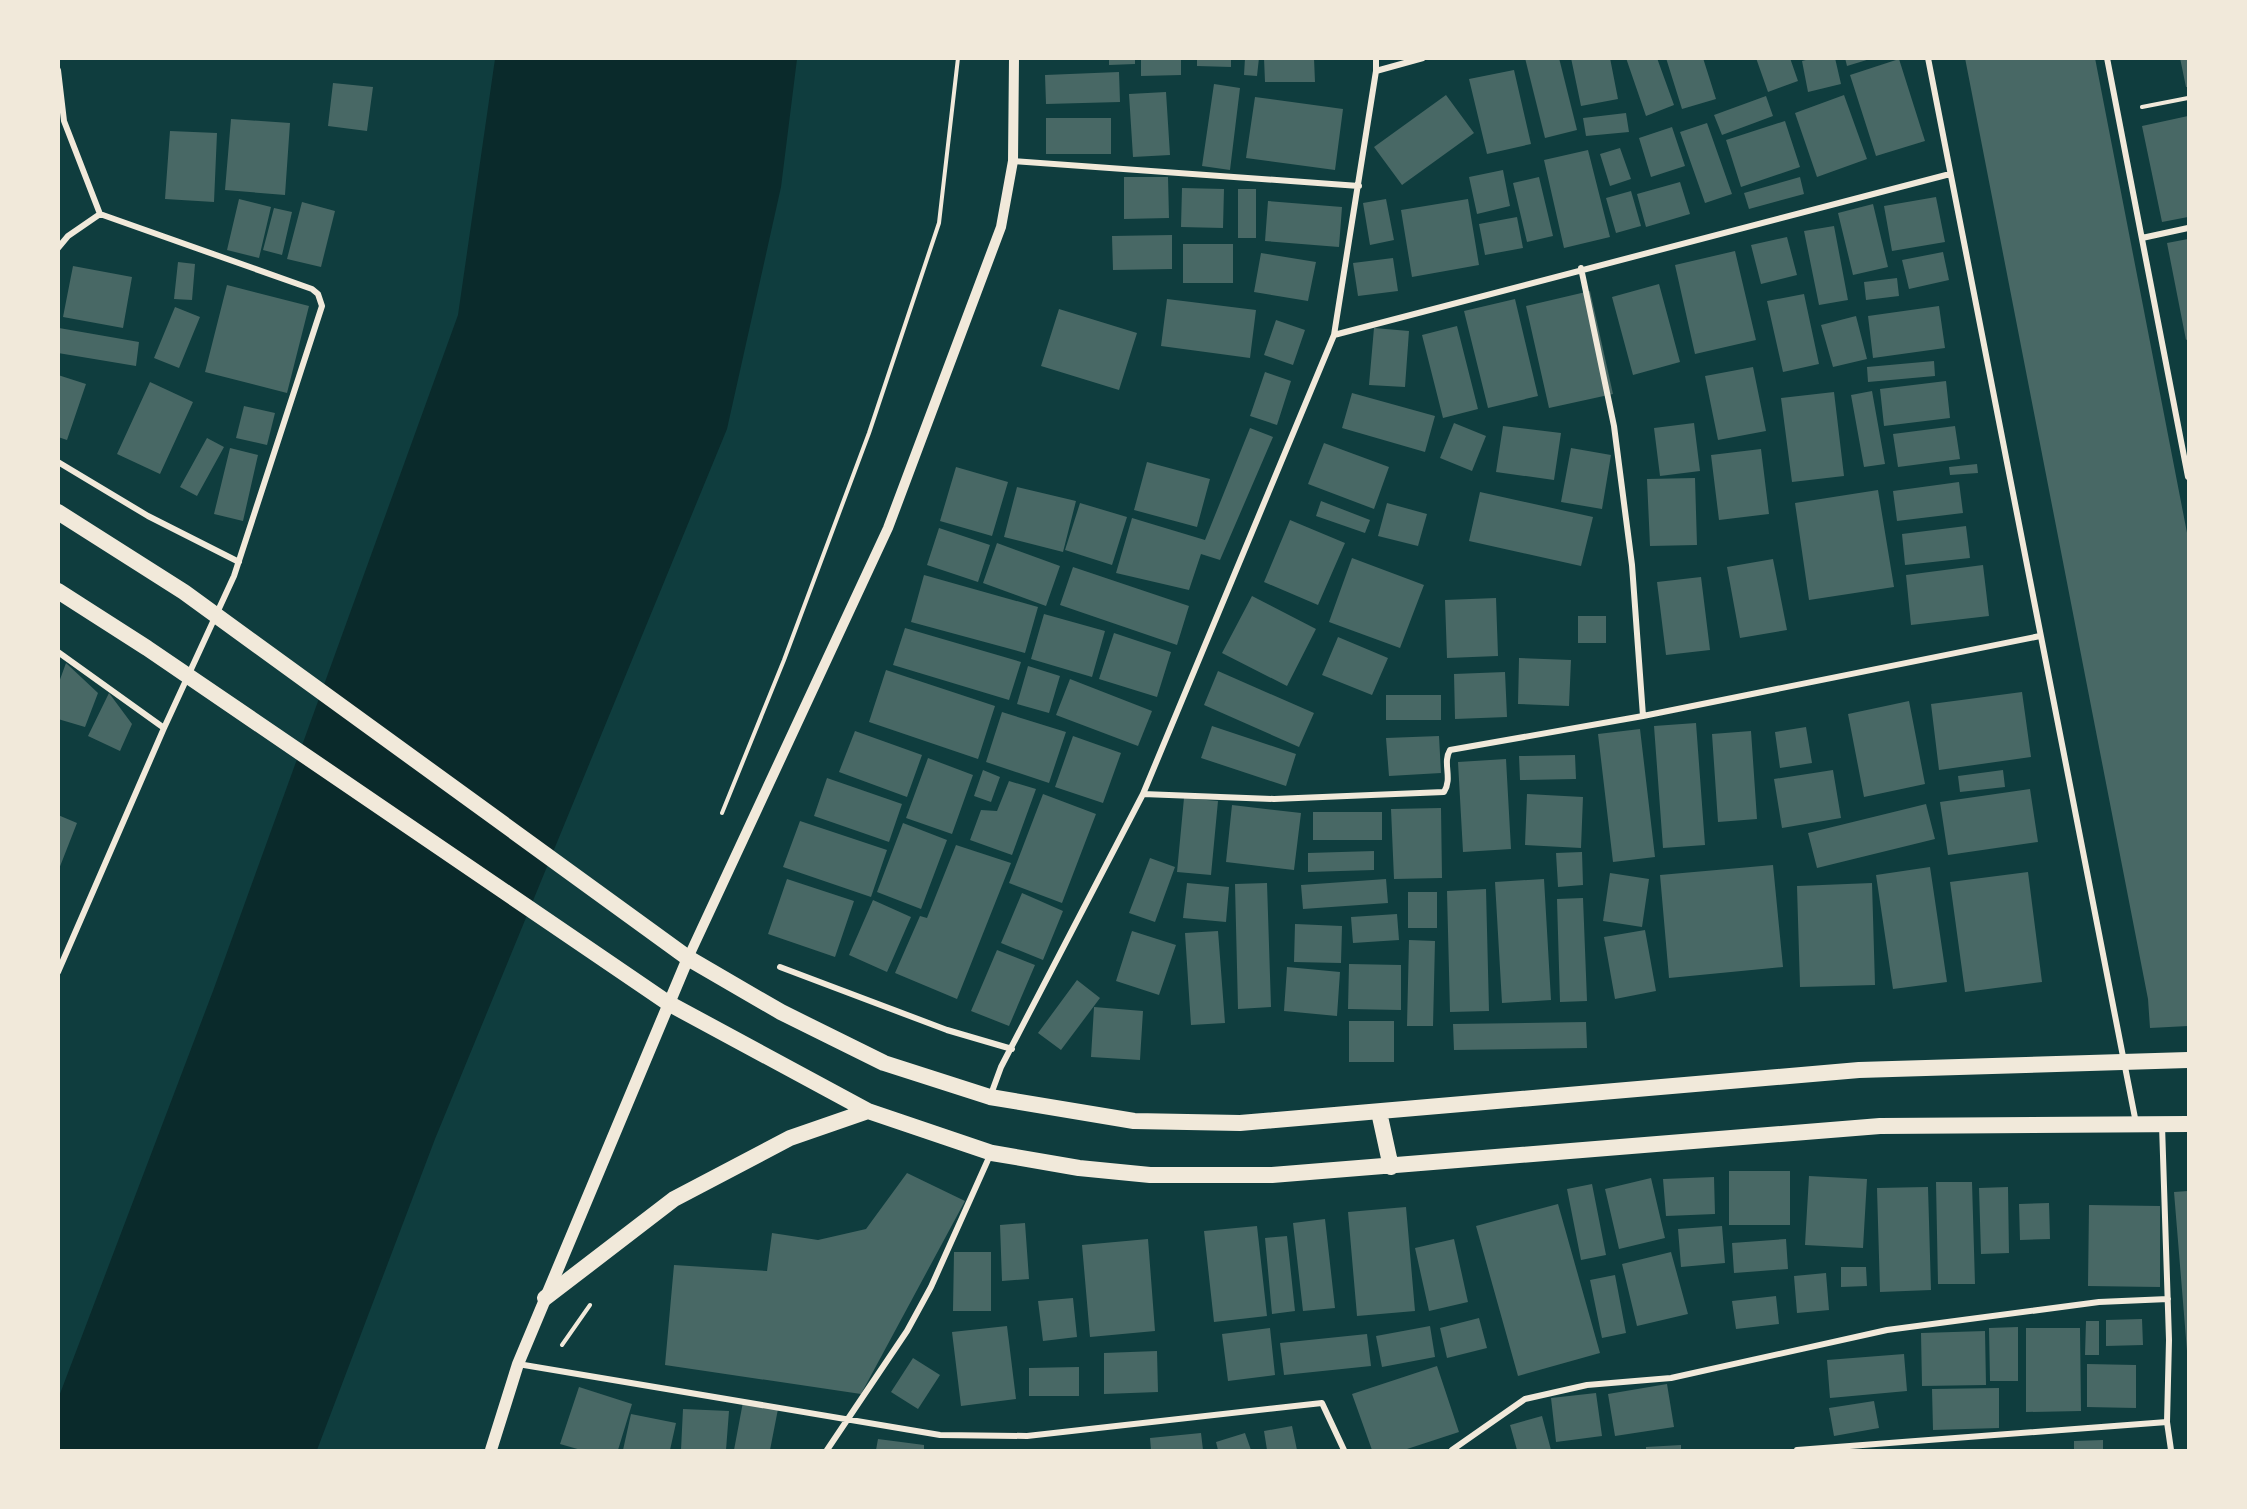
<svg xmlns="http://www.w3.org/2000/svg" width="2247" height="1509" font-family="'Roboto Condensed',sans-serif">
  <rect width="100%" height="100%" fill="#0f3d3e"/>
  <path fill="#0a2a2b" d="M495,59h302l-16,128 -54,242 -292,710 -118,311h-258l-1,-51 155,-408 245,-676z"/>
  <path fill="#486865" d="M1109,58h26v6l-26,1z
    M1141,58h40v17l-40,1z
    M1197,58h34v9l-34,-1z
    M1245,58h14l-2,18 -13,-1z
    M1264,58h50l1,24h-50z
    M1525,58h34l18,72 -32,8z
    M1571,58h39l8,41 -37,7z
    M1626,58h31l17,47 -28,11z
    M1666,58h37l13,41 -34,10z
    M1756,58h34l8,23 -30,11z
    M1813,58h22l6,26 -33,8 -6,-31z
    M1845,58h25v1l-23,7z
    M1965,58h130l93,480v488l-38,2 -2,-29z
    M2180,58h8v29h-2z
    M1899,59l26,82 -49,15 -26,-81z
    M1514,70l17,74 -44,10 -18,-75z
    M1119,72l1,30 -74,2 -1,-29z
    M333,83l40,4 -6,44 -39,-5z
    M1214,84l26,4 -10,82 -28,-4z
    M1166,92l4,63 -37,2 -4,-63z
    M1446,95l28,38 -72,52 -28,-38z
    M1844,95l23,64 -50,18 -22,-64z
    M1766,96l7,20 -51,19 -8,-20z
    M1255,97l88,12 -8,61 -89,-12z
    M1626,113l3,19 -43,4 -3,-18z
    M2188,116v101l-26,5 -20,-96z
    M1046,118h65v36h-65z
    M231,119l59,4 -5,72 -60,-5z
    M1785,121l15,46 -59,20 -15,-47z
    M1707,123l25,71 -27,9 -25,-71z
    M1672,127l13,39 -34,11 -12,-39z
    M170,131l47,2 -3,69 -49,-3z
    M1620,148l11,31 -21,7 -10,-32z
    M1588,150l22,87 -46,11 -20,-88z
    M1503,170l7,36 -33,8 -8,-37z
    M1124,177h44l1,41 -45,1z
    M1539,177l14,59 -26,6 -14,-59z
    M1800,177l4,17 -55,15 -5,-16z
    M1680,182l10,32 -44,13 -9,-33z
    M1182,188l42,1 -1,39 -42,-1z
    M1238,189h18v49h-18z
    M1631,191l10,35 -25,7 -10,-35z
    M1936,197l9,45 -53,9 -8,-45z
    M239,199l32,8 -12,51 -32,-8z
    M1386,199l8,41 -24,5 -7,-42z
    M1468,199l11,66 -67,12 -11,-67z
    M1268,201l74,6 -3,40 -74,-6z
    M302,202l33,9 -14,56 -34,-8z
    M1873,204l15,63 -35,8 -15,-62z
    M274,208l18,4 -10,43 -19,-5z
    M1517,217l6,31 -38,7 -6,-31z
    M1834,226l14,74 -29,5 -15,-74z
    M1172,235v34l-59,1 -1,-34z
    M1787,237l10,38 -36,9 -10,-39z
    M2188,239v100l-2,1 -19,-97z
    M1183,244h50v39h-50z
    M1735,251l21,89 -61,14 -20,-89z
    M1943,252l6,28 -40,9 -7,-29z
    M1261,253l55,9 -8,39 -54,-9z
    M1393,258l5,33 -40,5 -5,-33z
    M178,262l17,2 -3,36 -18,-1z
    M73,266l59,11 -9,51 -60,-11z
    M1897,278l2,18 -33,4 -2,-18z
    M1659,284l21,78 -47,13 -21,-78z
    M227,285l82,21 -22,87 -82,-21z
    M1590,291l23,103 -64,14 -23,-102z
    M1804,294l15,70 -36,8 -16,-71z
    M1167,299l89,11 -6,48 -89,-12z
    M1515,299l23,97 -50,12 -24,-97z
    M1939,306l6,42 -72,10 -5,-42z
    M175,307l25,10 -21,51 -25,-10z
    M1059,309l78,24 -18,57 -78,-24z
    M1856,316l11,43 -34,8 -12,-42z
    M1276,320l29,10 -12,35 -29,-10z
    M1457,326l21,83 -35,9 -21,-83z
    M59,328l80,14 -3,24 -78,-13z
    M1374,328l35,3 -4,56 -36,-2z
    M1934,361l1,15 -67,6 -1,-15z
    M1753,367l13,64 -48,9 -13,-64z
    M1265,372l26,9 -14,44 -27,-9z
    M58,375l28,9 -19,56 -9,-3z
    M1946,381l4,37 -66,8 -4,-37z
    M150,382l43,20 -33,72 -43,-20z
    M1872,391l13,73 -21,3 -13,-72z
    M1834,392l10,84 -52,6 -11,-84z
    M1352,393l83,23 -10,36 -83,-24z
    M244,406l31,7 -8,32 -31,-7z
    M1454,423l32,13 -14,35 -32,-13z
    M1694,423l6,48 -40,5 -6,-48z
    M1503,426l58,7 -7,47 -58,-8z
    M1955,426l5,33 -62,8 -5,-33z
    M1250,428l23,9 -53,123 -19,-6 -12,36 -73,-17 16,-55 73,22z
    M207,438l17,9 -27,49 -17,-9z
    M1324,443l65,24 -15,42 -66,-25z
    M230,448l28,7 -15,66 -29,-7z
    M1571,448l40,7 -9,54 -41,-7z
    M1761,449l8,65 -50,6 -8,-65z
    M1147,462l63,17 -13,48 -63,-17z
    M1977,464l1,9 -28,2 -1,-8z
    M956,467l52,15 -16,54 -52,-15z
    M1695,478l2,67 -47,1 -3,-67z
    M1959,482l4,31 -66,8 -4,-30z
    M1017,487l59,14 -13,51 -59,-15z
    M1878,490l16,97 -85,13 -14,-97z
    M1480,492l113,25 -12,49 -112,-25z
    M1321,501l49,19 -5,13 -49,-17z
    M1080,503l47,14 -15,48 -47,-15z
    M1387,503l40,11 -9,32 -40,-10z
    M1290,520l55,23 -27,62 -54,-23z
    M1966,526l4,32 -65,7 -3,-31z
    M939,528l51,17 -12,37 -51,-17z
    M997,543l63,23 -14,40 -63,-23z
    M1352,558l72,27 -24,63 -71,-26z
    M1773,559l14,71 -47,8 -13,-71z
    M1983,565l6,51 -78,9 -5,-50z
    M1073,567l116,39 -12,39 -117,-40z
    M924,575l114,32 -13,46 -114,-31z
    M1701,577l9,73 -44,5 -9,-73z
    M1252,596l64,33 -29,57 -65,-33z
    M1496,598l2,58 -51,2 -2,-58z
    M1044,614l61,17 -13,46 -61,-18z
    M1578,616h28v27h-28z
    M905,628l116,34 -12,38 -116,-35z
    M1114,633l57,19 -14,45 -58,-18z
    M1338,637l50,21 -16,37 -50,-20z
    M1519,658l52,2 -2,46 -51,-2z
    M66,663l32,30 -13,34 -27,-8v-34z
    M1028,666l32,10 -11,37 -32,-9z
    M886,670l109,36 -17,53 -109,-37z
    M1218,671l96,42 -15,34 -95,-42z
    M1505,672l2,45 -52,2 -1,-45z
    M1070,679l82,32 -14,35 -82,-31z
    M2022,692l9,65 -92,13 -8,-66z
    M109,693l23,31 -12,27 -32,-15z
    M1386,695h55v25h-55z
    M1909,701l16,83 -61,13 -16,-83z
    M1002,712l64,20 -17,51 -63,-21z
    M1696,723l9,122 -42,3 -9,-122z
    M1212,726l84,28 -10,32 -85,-28z
    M1806,727l6,36 -32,5 -5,-36z
    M1640,729l15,128 -42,5 -15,-128z
    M855,731l67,24 -15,42 -68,-25z
    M1751,731l6,88 -39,3 -6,-88z
    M1073,736l48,17 -18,50 -48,-16z
    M1439,736l2,37 -52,3 -3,-38z
    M1575,755l1,24 -56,1 -1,-24z
    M928,758l45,17 -21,59 -46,-16z
    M1506,759l5,90 -48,3 -5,-90z
    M983,770l17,7 -9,25 -17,-6z
    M1833,770l8,48 -59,10 -8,-49z
    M2003,770l2,17 -45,5 -2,-16z
    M827,778l75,26 -13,38 -75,-26z
    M1009,781l27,8 -24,66 -42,-15 11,-30 16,1z
    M2030,789l8,53 -90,13 -8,-53z
    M1043,794l53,20 -34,89 -53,-20z
    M1527,794l56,3 -2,51 -56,-3z
    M1184,798l34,3 -7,74 -34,-3z
    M1926,804l9,35 -118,29 -9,-35z
    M1232,805l69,8 -7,57 -68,-8z
    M1441,808l1,70 -48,1 -3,-70z
    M1313,812h69v28h-69z
    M58,815l19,8 -18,46h-1z
    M800,821l87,29 -16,47 -88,-30z
    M903,823l44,17 -26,69 -44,-17z
    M956,845l55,18 -54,136 -62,-26 25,-57 7,2z
    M1374,851v19l-66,2v-19z
    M1582,852l1,33 -25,2 -2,-34z
    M1150,858l25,9 -20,55 -26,-9z
    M1773,865l10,102 -114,11 -9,-103z
    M1930,867l17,115 -54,7 -17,-114z
    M2028,872l14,110 -77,10 -15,-110z
    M1610,873l39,6 -7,48 -39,-6z
    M787,879l67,22 -19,56 -67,-23z
    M1386,879l2,24 -85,6 -2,-24z
    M1544,879l7,121 -49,3 -7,-121z
    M1187,883l42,4 -3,35 -43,-4z
    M1267,883l4,124 -33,2 -3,-125z
    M1872,883l3,102 -75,2 -3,-101z
    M1486,889l3,122 -39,1 -3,-121z
    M1408,892h29v36h-29z
    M1022,893l41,18 -20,49 -42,-17z
    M1583,898l4,103 -27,1 -3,-103z
    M873,900l38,17 -24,55 -38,-17z
    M1397,914l2,26 -46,3 -2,-26z
    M1295,924l47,2 -1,37 -47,-1z
    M1645,930l11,61 -41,8 -11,-62z
    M1132,931l44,14 -17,50 -43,-14z
    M1218,931l7,92 -34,2 -6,-92z
    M1409,940l26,1 -2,85h-26z
    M997,950l38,15 -26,61 -38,-15z
    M1349,964l52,1v45l-53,-1z
    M1287,967l53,5 -3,44 -53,-5z
    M1077,980l23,18 -39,52 -23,-17z
    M1094,1007l49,4 -3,49 -49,-3z
    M1349,1021h45v41h-45z
    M1586,1022l1,26 -133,2 -1,-26z
    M1729,1171h61v54h-61z
    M907,1173l58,28 -104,193 -196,-29 9,-100 93,6 5,-38 46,7 48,-11z
    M1809,1176l58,3 -4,69 -58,-3z
    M1714,1177l1,37 -49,2 -3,-37z
    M1651,1178l14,60 -46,11 -14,-60z
    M1936,1182h36l3,102h-37z
    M1592,1184l14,71 -25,5 -14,-71z
    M1928,1187l3,103 -51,2 -3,-104z
    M2008,1187l1,66 -28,1 -2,-66z
    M2188,1191v160h-1l-13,-159z
    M2049,1203l1,36 -30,1 -1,-36z
    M1558,1204l42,149 -82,23 -42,-150z
    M2089,1205l71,1v81l-72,-1z
    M1406,1207l9,104 -58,5 -9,-104z
    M1325,1219l10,89 -32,3 -10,-88z
    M1025,1223l4,56 -27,2 -2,-56z
    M1257,1226l10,90 -53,6 -10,-91z
    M1722,1226l3,37 -44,4 -3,-38z
    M1287,1236l8,75 -23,3 -7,-76z
    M1148,1239l7,92 -65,6 -8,-92z
    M1454,1239l14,63 -39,9 -14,-63z
    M1786,1239l2,30 -54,4 -2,-30z
    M954,1252h37v59h-38z
    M1671,1252l17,62 -51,12 -15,-62z
    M1841,1267h25l1,19 -26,1z
    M1826,1273l3,37 -32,3 -3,-37z
    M1615,1275l11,58 -24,5 -12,-58z
    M1776,1296l3,28 -43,5 -4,-28z
    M1073,1298l4,39 -34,4 -5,-40z
    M1479,1318l8,30 -40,10 -7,-30z
    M2142,1319l1,26 -37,1v-26z
    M2086,1321h13v34h-14z
    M1007,1326l9,73 -55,7 -9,-74z
    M1430,1326l5,31 -53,10 -6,-31z
    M2018,1327v54h-28l-1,-53z
    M1270,1328l5,47 -47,6 -6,-47z
    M2026,1328h54l1,83 -55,1z
    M1985,1331l1,54 -64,1 -1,-53z
    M1367,1334l4,32 -87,9 -4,-32z
    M1157,1351l1,41 -54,2v-41z
    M1904,1354l3,37 -77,7 -3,-38z
    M913,1358l27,17 -22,34 -27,-17z
    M2087,1364l49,1v43l-49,-1z
    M1437,1366l22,66 -55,18h-32l-20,-56z
    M1079,1367v29h-50v-28z
    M1667,1384l7,43 -59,9 -7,-42z
    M579,1387l53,17 -14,46h-37l-21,-6z
    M1999,1388v40l-66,2 -1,-41z
    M1596,1393l6,43 -46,6 -5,-44z
    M1874,1401l5,27 -45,8 -5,-28z
    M743,1402l35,7 -8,41h-36z
    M683,1409l46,2 -3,39h-45z
    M631,1414l45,9 -6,27h-47z
    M1542,1416l9,34h-34l-7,-25z
    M1292,1426l5,24h-30l-3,-19z
    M1201,1433l2,17h-52l-1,-12z
    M1245,1433l6,17h-33l-2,-8z
    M878,1439l46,6v5h-48z
    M2103,1440v10h-29v-9z
    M1681,1445v5h-35v-3z"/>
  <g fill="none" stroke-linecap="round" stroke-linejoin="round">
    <path stroke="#f1e9da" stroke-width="4" d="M2142,107l46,-9
      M722,813l62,-153 85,-227 70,-210 19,-165
      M562,1345l28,-40"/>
    <path stroke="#f1e9da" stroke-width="6" d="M1928,58l208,1065
      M2107,58l81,419
      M58,70l6,51 36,93 212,75 6,5 4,12 -88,270 -70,152 -106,244
      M1376,71l47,-13
      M1013,161l346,25
      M2142,238l46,-10
      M58,248l10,-12 32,-22
      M1581,268l33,158 18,139 11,151
      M1334,335l616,-161
      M58,462l90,54 91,46
      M58,652l106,76
      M1143,794l131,5 170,-7c9,-14 -2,-29 6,-42l193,-34 397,-80
      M780,967l167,63 65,19
      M990,1097l11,-30 142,-273 191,-459 42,-264v-13
      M2162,1125l7,215 -2,82 4,28
      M518,1364l422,71 87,1 295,-33 22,47
      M827,1450l80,-119 24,-44 60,-134
      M1452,1450l73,-51 62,-14 84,-7 216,-48 212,-28 69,-3
      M1797,1450l370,-28"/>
    <path stroke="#f1e9da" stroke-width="10" d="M688,958l200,-430 113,-301 12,-66 1,-103"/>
    <path stroke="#f1e9da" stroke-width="12" d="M491,1450l27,-86 170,-406"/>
    <path stroke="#f1e9da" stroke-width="16" d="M58,512l126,80 504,366 93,54 103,51 106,34 144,24 106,2 619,-53 329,-10
      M58,591l89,57 521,355 200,108 124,42 87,15 71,7h122l608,-49 308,-2
      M1379,1112l12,55
      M545,1298l129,-99 116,-61 78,-27"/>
  </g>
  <rect width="2247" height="1509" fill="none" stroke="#f1e9da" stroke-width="120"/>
</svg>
